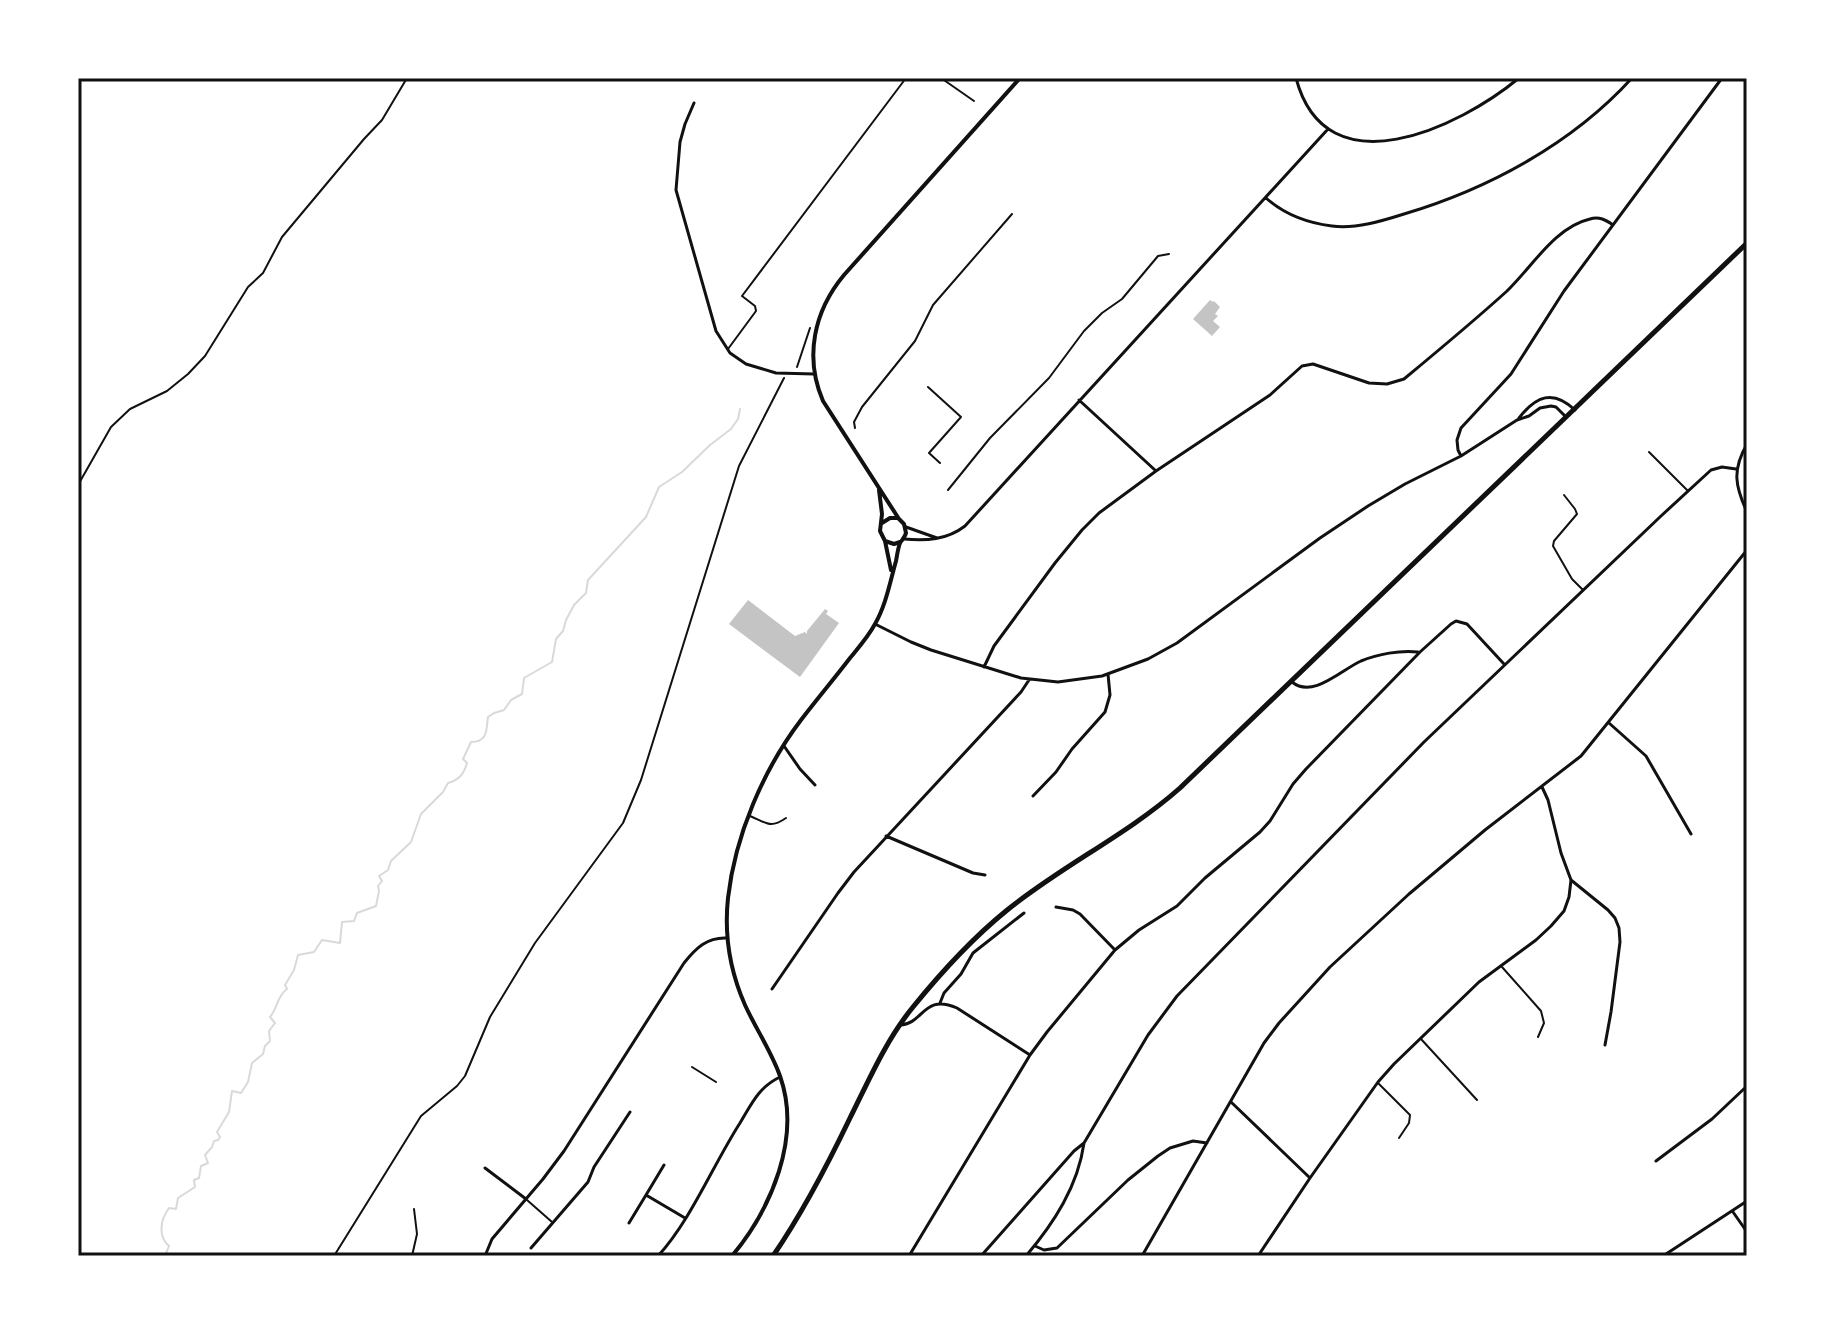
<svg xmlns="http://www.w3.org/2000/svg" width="1825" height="1334" font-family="Rubik,sans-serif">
  <rect width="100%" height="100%" fill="#fff"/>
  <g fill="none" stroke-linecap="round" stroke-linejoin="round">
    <path stroke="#d9d9d9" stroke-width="2" d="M165,1256l4,-10c-11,-9 -9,-26 0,-38l7,1 2,-11 17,-11 -1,-7 5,-2 2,-12 7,-3 -3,-8 7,-8 2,-6 4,-1 2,-3 -3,-5 12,-20 3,-21 9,2 7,-11 4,-19 11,-9 2,-8 5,-5 -1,-10 6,-8 -5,-6c8,-10 7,-21 17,-28l-2,-4 9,-15 4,-15 16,-3 8,-12 18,3 2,-21 12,-1 3,-8 19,-7 3,-15 -1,-5 4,-5 -3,-5 9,-6 3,-9 20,-19 10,-28 22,-22 5,-9c11,-3 16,-9 19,-20l-4,-4 8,-17c18,0 15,-14 17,-25l6,-4 10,-3 7,-10 11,-6 2,-16 28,-16 4,-23 7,-8 3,-11 8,-15 12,-12 2,-13 58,-63 13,-30 23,-15 28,-27 21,-16 7,-10 2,-10"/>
  </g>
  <path fill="#c4c4c4" d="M1210,300l3,2 1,-1 6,6 -5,7 3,2 -5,5 7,6 -8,9 -19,-17z
    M748,600l47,36 10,-4 2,2v-3l18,-22 3,2 -2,3 13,9 -39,54 -71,-53z"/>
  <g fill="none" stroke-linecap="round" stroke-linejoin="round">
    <path stroke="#111" stroke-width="2" d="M797,367l13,-39
      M928,387l33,30 -32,36 11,10
      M855,428l-1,-6 8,-15 53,-66 18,-36 79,-91
      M78,485l33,-58 19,-18 37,-18 21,-17 17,-18 43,-69 15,-14 19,-36 82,-98 18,-19 25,-42
      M948,490l42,-52 59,-60 35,-47 18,-18 20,-14 36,-43 11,-2
      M692,1067l24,15
      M334,1256l87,-140 36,-30 8,-10 25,-59 45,-74 88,-120 18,-43 98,-314 45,-88"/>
    <path stroke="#111" stroke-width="2" d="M941,78l33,23
      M728,349l28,-38 -1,-5 -13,-10 164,-218
      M1649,452l38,38
      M1564,495l11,14 2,5 -23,27 -1,5 19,33 10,10
      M750,816c17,7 20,13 36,2
      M1502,967l39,44 3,12 -6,14
      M1421,1039l56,61
      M1378,1083l32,32 -1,8 -10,15
      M527,1200l25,22
      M412,1256l5,-22 -3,-25"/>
    <path stroke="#111" stroke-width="3" d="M1296,78c30,114 164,49 223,0
      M694,103l-9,21 -5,18 -4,48 40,141 14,22 16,11 30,9 38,1
      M1266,198c18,16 42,25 66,28 24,3 50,-5 72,-12 84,-25 168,-70 228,-136
      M1079,400l77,71
      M1519,418c17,-22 34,-29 56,-8
      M1747,444c-15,26 -12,42 0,68
      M1461,456l-3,-6 -1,-10 4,-12 50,-54 53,-83 158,-213
      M906,527l31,11
      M904,539c22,2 43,1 61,-13l363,-397
      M875,624l36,18 20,8 90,28 37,4 44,-6 46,-17 29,-16 143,-105 48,-32 37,-22 56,-28 56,-36 12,-4 11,-8 11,-2 5,1 10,10
      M984,667l10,-21 61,-83 27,-33 17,-17 57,-42 114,-76 32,-29 11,-2 56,19 18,1 17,-5c35,-29 70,-58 103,-88 25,-24 48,-64 83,-72 9,-3 16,1 23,6
      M1292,682c21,17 49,-12 69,-21 17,-7 39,-11 57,-9
      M1609,723l37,33 45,78
      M784,746l16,23 15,16
      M1033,796l23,-24 16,-23 33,-37 5,-17 -2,-21
      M886,836l87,37 12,2
      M1571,880l37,30 7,8 4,10 1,14 -9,70 -6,33
      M1056,907l17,3 7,4 35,36
      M772,989l66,-96 16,-21 167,-180 8,-12
      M940,1003l4,-10 17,-19 12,-21 51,-40
      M900,1025c24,-1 23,-32 57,-17l73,47
      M1231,1102l79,76
      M1656,1161l56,-42 35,-33
      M485,1168l41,31
      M646,1195l18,-30
      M1733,1212l14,20
      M629,1223l17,-28 39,23
      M1035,1246l9,4 13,-2 71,-68 30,-24 12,-8 23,-7 14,2
      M531,1248l57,-66 6,-15 36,-55
      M485,1256l7,-17 51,-60 21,-28 120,-188c12,-15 23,-26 43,-25
      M658,1256c33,-36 55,-91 82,-133 12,-20 19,-36 40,-46
      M909,1256l121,-201 17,-23 68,-82 24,-20 38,-24 28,-28 55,-46 10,-11 23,-37 13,-15 114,-117 31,-28 5,-3 11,3 37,40
      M981,1256l93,-105 10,-8 64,-108 29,-39 247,-254 237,-226 50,-46 11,-3 14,2
      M1026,1256c28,-33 52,-70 58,-113
      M1142,1256l122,-213 15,-20 51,-56 79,-73 76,-64 96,-74 166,-206
      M1258,1256l52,-78 68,-96 16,-18 85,-82 57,-42 15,-14 13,-15 5,-14 2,-17 -10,-27 -13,-53 -6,-13
      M1663,1256l84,-55"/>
    <path stroke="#111" stroke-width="4" d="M879,490l3,24 -2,17 5,10 6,29
      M882,523l8,-5h8
      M885,541l9,3 6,-2
      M732,1256c39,-47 70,-118 48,-180 -9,-25 -24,-47 -35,-71 -15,-34 -21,-70 -17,-107 7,-62 35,-128 73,-178 16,-21 33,-41 49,-62 9,-11 18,-21 25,-34 11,-19 15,-42 21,-63 1,-5 2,-13 4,-18 2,-3 5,-6 6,-10l-2,-9 -5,-5 -76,-118c-19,-44 -9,-90 21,-126l176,-197"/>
    <path stroke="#111" stroke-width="5" d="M773,1256c30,-44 54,-90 77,-138 19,-38 36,-78 63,-111 26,-32 61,-70 93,-96 55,-45 121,-76 174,-123l567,-545"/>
  </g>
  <rect width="1825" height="1334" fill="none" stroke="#ffffff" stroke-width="160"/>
  <rect x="80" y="80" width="1665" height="1174" fill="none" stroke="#111" stroke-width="3"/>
</svg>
